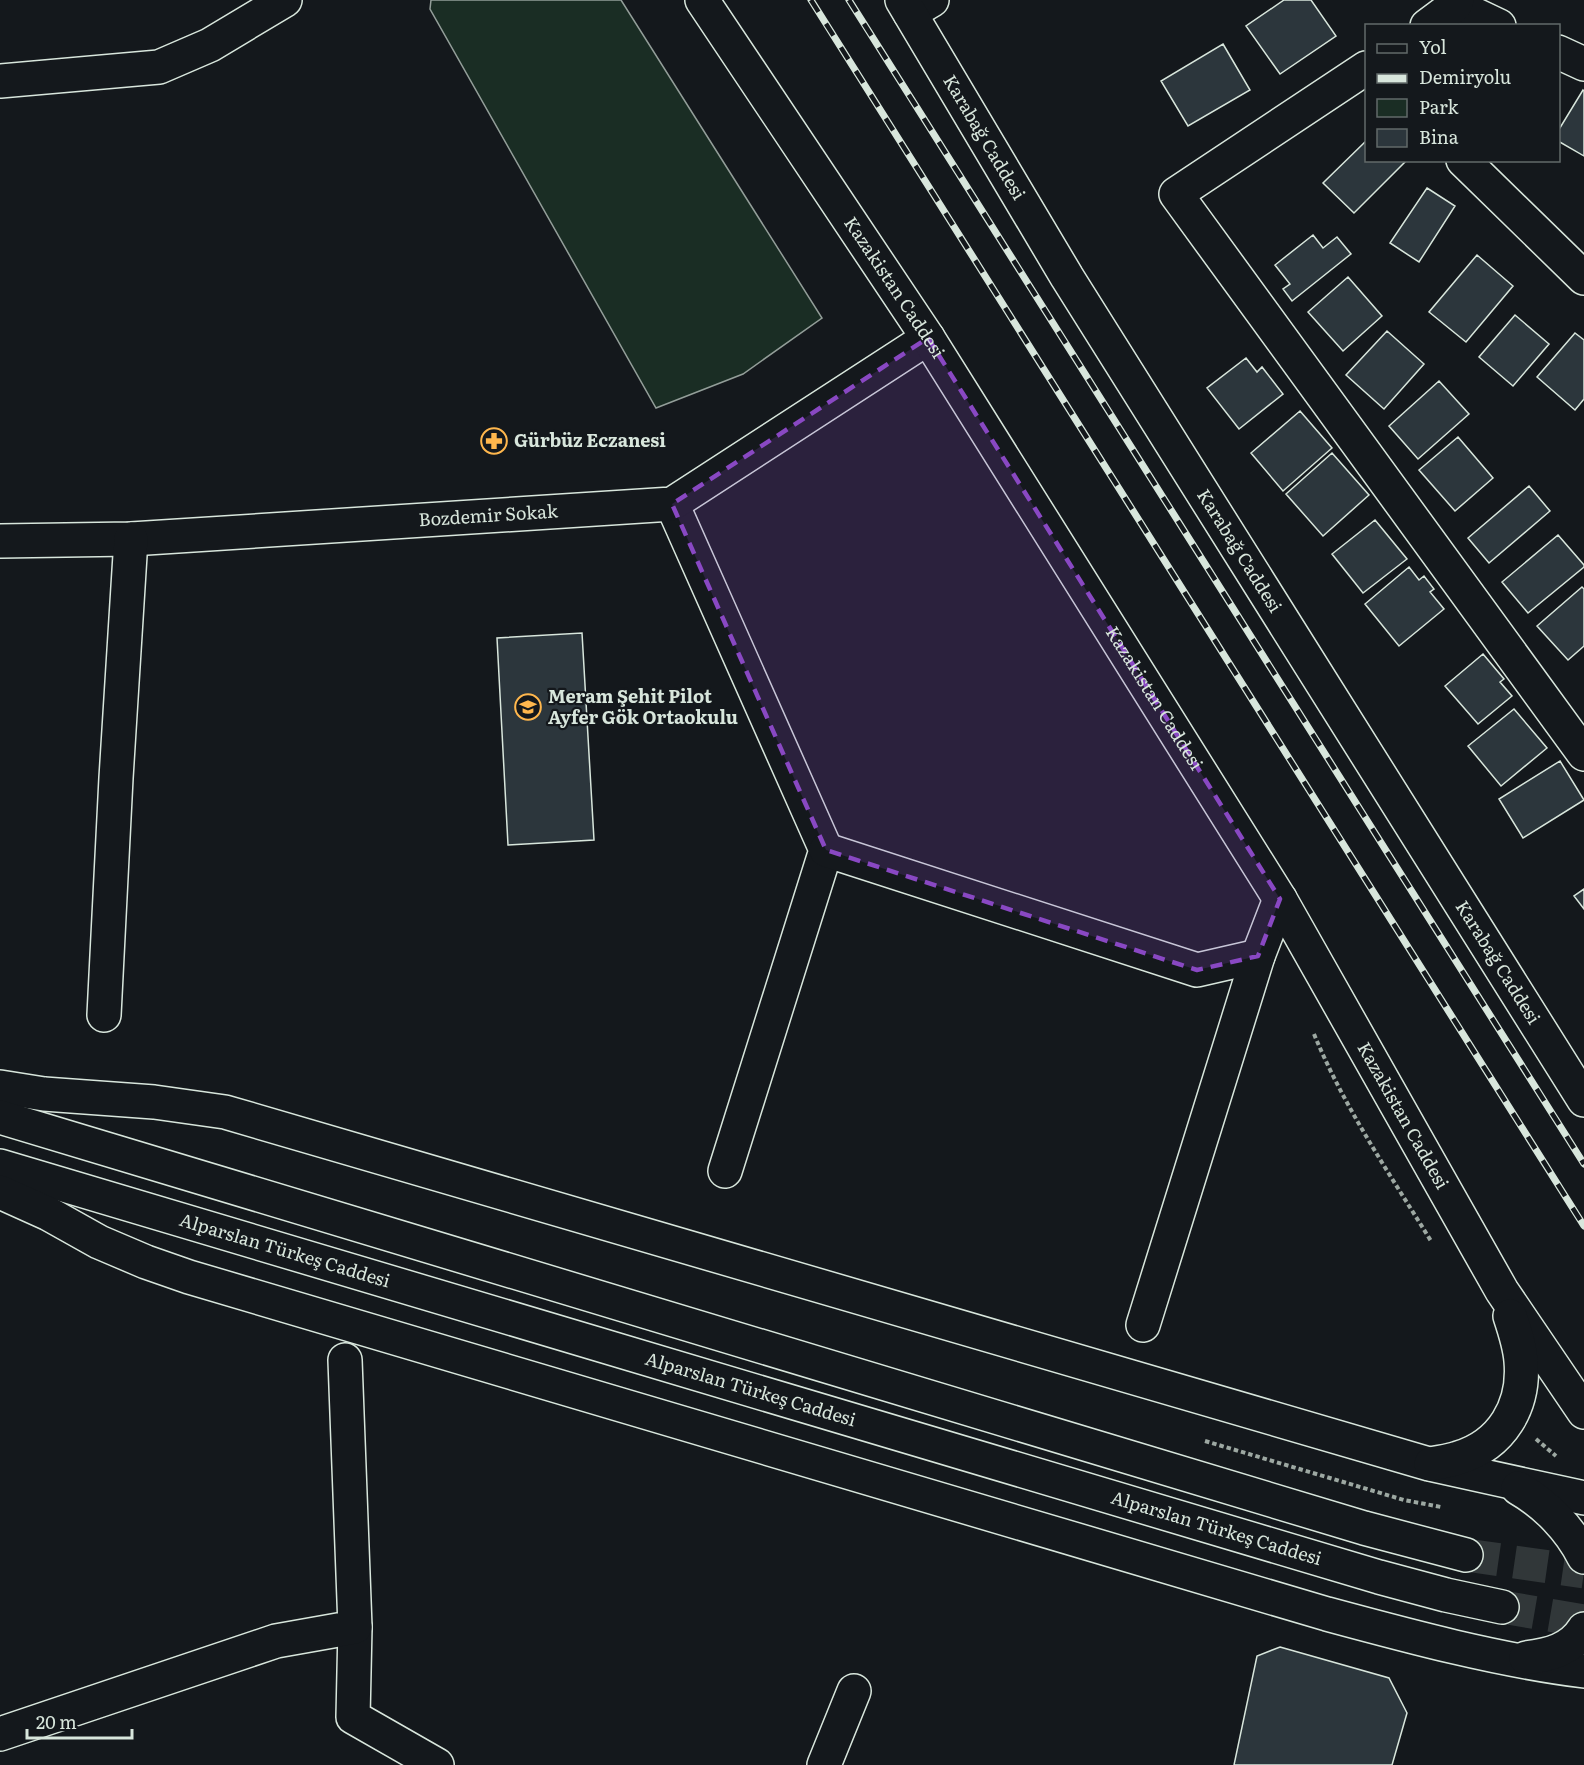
<svg xmlns="http://www.w3.org/2000/svg" width="1584" height="1765" font-family="Literata,serif">
  <rect width="100%" height="100%" fill="#14181c"/>
  <path fill="#1a2d24" stroke="#939e99" stroke-width="1.5" d="M431,0h190l201,318 -79,56 -87,34 -226,-399z"/>
  <path fill="#2c363c" stroke="#d8e6dc" stroke-width="1.5" d="M1284,0h27l25,36 -56,38 -34,-48z
    M1223,44l27,46 -62,36 -27,-45z
    M1583,90l1,1v65l-26,-15v-10z
    M1366,141v19h41l-53,53 -31,-30z
    M1427,188l28,18 -36,56 -29,-19z
    M1313,235l10,13 14,-11 14,17 -59,47 -9,-12 7,-5 -15,-19z
    M1477,255l36,31 -47,56 -37,-30z
    M1348,277l34,39 -39,35 -35,-39z
    M1515,315l34,29 -36,42 -34,-29z
    M1387,331l37,33 -40,45 -38,-34z
    M1575,333l9,7v59l-9,11 -38,-33z
    M1246,358l11,14 5,-5 21,27 -44,35 -32,-41z
    M1439,381l30,33 -51,45 -29,-33z
    M1300,411l32,37 -49,43 -32,-38z
    M1458,437l35,41 -38,33 -36,-41z
    M1332,453l37,42 -46,41 -37,-42z
    M1529,486l21,25 -61,52 -21,-25z
    M1375,520l32,39 -44,34 -31,-39z
    M1558,535l26,30v2l-56,46 -26,-31z
    M1409,567l10,13 5,-4 10,13 -4,3 14,17 -45,37 -34,-42z
    M1582,587l2,2v57l-16,14 -31,-34z
    M582,633l12,207 -86,5 -11,-207z
    M1483,654l21,25 -4,3 12,14 -34,28 -33,-38z
    M1514,709l33,39 -46,38 -33,-40z
    M1560,761l24,39 -61,38 -24,-39z
    M1584,889v20l-10,-13z
    M1280,1647l109,31 18,35 -15,52h-158l23,-109z"/>
  <g fill="none" stroke-linecap="round" stroke-linejoin="round">
    <path stroke="#313739" stroke-width="33" stroke-dasharray="33 16" stroke-linecap="butt" d="M1466,1555l118,17
      M1502,1607l82,14"/>
    <g stroke="#d8e6dc" stroke-width="36">
      <g id="minor">
        <path d="M1455,5l44,21"/>
        <path d="M910,13l22,-13"/>
        <path d="M1427,26l28,-21 2,-5"/>
        <path d="M1558,52l26,12"/>
        <path d="M1366,68l-190,126 408,560"/>
        <path d="M0,81l159,-14 51,-22 75,-45"/>
        <path d="M1463,160l121,118"/>
        <path d="M672,504l154,346 -101,321"/>
        <path id="s1" d="M0,541l131,-2 541,-35 256,-166"/>
        <path d="M826,850l371,120 61,-14"/>
        <path d="M104,1015l12,-237 15,-239"/>
        <path d="M1143,1325l115,-369 22,-57"/>
        <path d="M355,1627l-2,90 84,48"/>
        <path d="M0,1734l276,-93 79,-14 -10,-267"/>
        <path d="M824,1765l30,-74"/>
      </g>
    </g>
    <g stroke="#d8e6dc" stroke-width="36">
      <g id="major">
        <path id="s2" d="M702,0l226,338 352,561 222,392 82,121"/>
        <path id="s3" d="M902,0l165,277 517,823"/>
        <path d="M0,1087l44,7 110,8 71,10 1204,352 155,34"/>
        <path d="M0,1117l1364,411 102,27"/>
        <path id="s4" d="M0,1166l1379,411 67,18 56,12"/>
        <path d="M0,1192l49,22 50,28 47,20 43,15 1138,337c85,23 170,46 257,57"/>
        <path d="M1431,1464c9,-2 19,-3 27,-6 44,-13 67,-52 63,-97 -1,-15 -6,-30 -11,-45"/>
        <path d="M1518,1488c28,16 52,41 66,69"/>
        <path d="M1526,1658c23,-3 45,-8 58,-29"/>
      </g>
    </g>
    <path stroke="#9da8a2" stroke-width="4" stroke-dasharray="4.5 3" stroke-linecap="butt" d="M1314,1034c30,73 75,139 117,207
      M1536,1439l20,17
      M1205,1441l199,59 37,7"/>
    <use href="#minor" stroke="#14181c" stroke-width="33"/>
    <use href="#major" stroke="#14181c" stroke-width="33"/>
    <g stroke="#d8e6dc" stroke-width="7">
      <path id="rail" d="M811,0l773,1226
        M849,0l735,1164"/>
    </g>
    <use href="#rail" stroke="#14181c" stroke-width="4.5" stroke-dasharray="14" stroke-linecap="butt"/>
  </g>
  <path fill="#8948c3" fill-opacity="0.2" stroke="#8948c3" stroke-width="4.5" stroke-dasharray="12 8" stroke-linejoin="round" d="M928,338l352,561 -22,57 -61,14 -371,-120 -154,-346z"/>
  <defs>
    <g id="pharmacy-ring" transform="scale(1.35)"><circle r="9.5" fill="#14181c" stroke="#ffb74d" stroke-width="1.5"/><path d="M-2-6h4v4h4v4h-4v4h-4v-4h-4v-4h4Z" fill="#ffb74d"/></g>
    <g id="school-ring" transform="scale(1.35)"><circle r="9.5" fill="#14181c" stroke="#ffb74d" stroke-width="1.5"/><path d="M0-5L7-2L0 1L-7-2ZM-4 1L0 2.5L4 1V4Q0 6-4 4Z" fill="#ffb74d"/></g>
  </defs>
  <g fill-rule="evenodd">
    <use href="#pharmacy-ring" x="494" y="441"/>
    <use href="#school-ring" x="528" y="707"/>
  </g>
  <g text-anchor="middle" stroke-width="4.5" stroke-linejoin="round" paint-order="stroke">
    <g font-size="18" fill="#d8e6dc" stroke="#14181c">
      <text dy="6" stroke="none"><textPath href="#s3" startOffset="160">Karabağ Caddesi</textPath></text>
      <text dy="6" stroke="none"><textPath href="#s2" startOffset="346">Kazakistan Caddesi</textPath></text>
      <text dy="6" stroke="none"><textPath href="#s1" startOffset="489">Bozdemir Sokak</textPath></text>
      <text dy="6" stroke="none"><textPath href="#s3" startOffset="646">Karabağ Caddesi</textPath></text>
      <text dy="6" stroke="none"><textPath href="#s2" startOffset="832">Kazakistan Caddesi</textPath></text>
      <text dy="6" stroke="none"><textPath href="#s3" startOffset="1132">Karabağ Caddesi</textPath></text>
      <text dy="6" stroke="none"><textPath href="#s2" startOffset="1318">Kazakistan Caddesi</textPath></text>
      <text dy="6" stroke="none"><textPath href="#s4" startOffset="297">Alparslan Türkeş Caddesi</textPath></text>
      <text dy="6" stroke="none"><textPath href="#s4" startOffset="783">Alparslan Türkeş Caddesi</textPath></text>
      <text dy="6" stroke="none"><textPath href="#s4" startOffset="1269">Alparslan Türkeş Caddesi</textPath></text>
    </g>
    <g font-size="18" font-weight="bold" fill="#d8e6dc" stroke="#14181c" text-anchor="start">
      <text x="514" y="447">Gürbüz Eczanesi</text>
      <text x="548" y="703">Meram Şehit Pilot<tspan x="548" dy="21">Ayfer Gök Ortaokulu</tspan></text>
    </g>
  </g>
  <rect x="1365" y="24" width="195" height="138" fill="#14181c" stroke="#626a69" stroke-width="1.5"/>
  <rect x="1377" y="44" width="30" height="9" fill="#14181c" stroke="#626a69" stroke-width="1.5"/>
  <text x="1419" y="54" font-size="18" fill="#d8e6dc">Yol</text>
  <rect x="1377" y="74" width="30" height="9" fill="#d8e6dc" stroke="#626a69" stroke-width="1.5"/>
  <text x="1419" y="84" font-size="18" fill="#d8e6dc">Demiryolu</text>
  <rect x="1377" y="99" width="30" height="18" fill="#1a2d24" stroke="#626a69" stroke-width="1.5"/>
  <text x="1419" y="114" font-size="18" fill="#d8e6dc">Park</text>
  <rect x="1377" y="129" width="30" height="18" fill="#2c363c" stroke="#626a69" stroke-width="1.5"/>
  <text x="1419" y="144" font-size="18" fill="#d8e6dc">Bina</text>
  <path d="M27 1729v9h105v-9" fill="none" stroke="#d8e6dc" stroke-width="3"/>
  <text x="36" y="1729" font-size="18" fill="#d8e6dc" stroke="#14181c" stroke-width="4.5" paint-order="stroke">20 m</text>
</svg>
